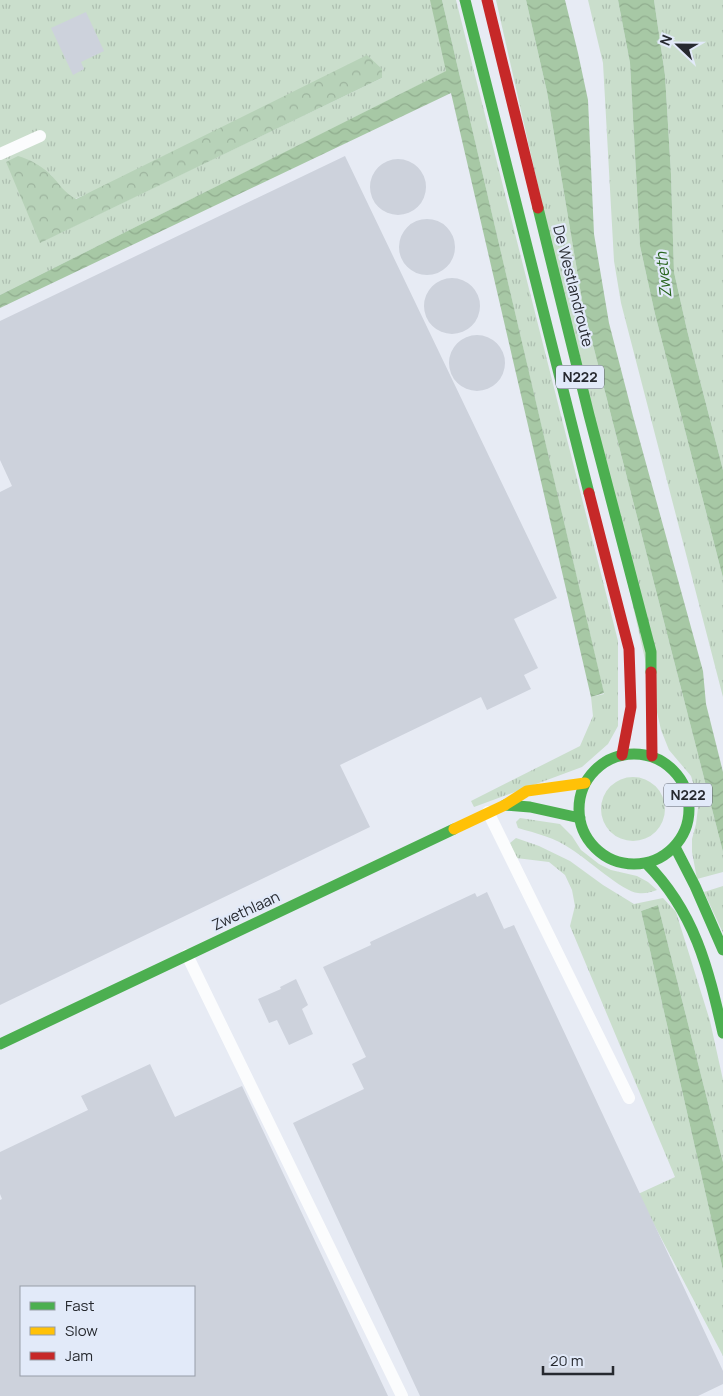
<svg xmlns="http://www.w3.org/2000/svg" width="723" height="1396" font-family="Manrope,sans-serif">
  <defs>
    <pattern id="grass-tufts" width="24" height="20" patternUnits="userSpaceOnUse" patternTransform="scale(1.25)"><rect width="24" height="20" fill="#cadecc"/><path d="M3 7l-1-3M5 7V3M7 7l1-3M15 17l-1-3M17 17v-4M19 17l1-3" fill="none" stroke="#adbeb0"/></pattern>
    <pattern id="forest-crowns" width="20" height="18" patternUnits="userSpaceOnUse" patternTransform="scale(1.25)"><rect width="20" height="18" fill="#b7d2b8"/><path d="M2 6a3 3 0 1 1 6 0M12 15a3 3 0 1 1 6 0" fill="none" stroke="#9db49e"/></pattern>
    <pattern id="water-waves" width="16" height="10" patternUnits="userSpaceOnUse" patternTransform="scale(1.25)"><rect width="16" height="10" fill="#a7c8a5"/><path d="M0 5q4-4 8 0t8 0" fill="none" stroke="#90ac8e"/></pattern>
  </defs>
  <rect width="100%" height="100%" fill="#e7ebf4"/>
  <path fill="url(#grass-tufts)" fill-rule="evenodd" d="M0,0h433l14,71 -447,224zM382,69v9l-341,164 9,-68 16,20 9,5z
    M442,0h14l162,641v85l-10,18 -26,23 -108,40 -3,-6 109,-55 13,-30 -2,-19 13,-3z
    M496,0h30l21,92 36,214 140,546v20l-26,7 -5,-27v-13l4,-15 2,-16 -2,-16 -5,-16 -22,-26 -8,-20z
    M588,0h30l12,63 10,183 15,68 68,264v119l-102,-394 -7,-42 -11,-198z
    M654,0h69v470l-36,-140 -13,-58 -3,-98 -6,-99z
    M601 809a32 32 0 1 1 64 0a32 32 0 1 1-64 0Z
    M520,818l40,6 12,12 9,14 18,14 12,6 26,6 11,6 9,8c-6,2 -12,4 -19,3 -15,-1 -52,-35 -67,-44 -15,-11 -36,-16 -53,-21l-2,-6z
    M516,838l23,8 31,15 33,24 31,19 29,-6 13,14 34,109 13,59v82l-65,-257 -17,6 82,359v86l-85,-162 37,-17 -105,-251 5,-20 -3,-16 -7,-15 -16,-13 -33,-4 -6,-15z
    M723,886v47l-19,-41z"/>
  <path fill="url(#forest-crowns)" d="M367,55l15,14v9l-342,165 -34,-81 12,-6c13,4 22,9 32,18 9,9 14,19 26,25z"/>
  <path fill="url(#water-waves)" d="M430,0h12l162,693 -13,4 -140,-604 -451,215v-13l446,-224z
    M526,0h39l13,53 10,47 6,134 15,89 24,93 70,255 3,33 17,68v80l-140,-546 -36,-214z
    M618,0h36l11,75 6,99 3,98 13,58 36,140v108l-68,-264 -15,-68 -10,-183z
    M658,905l65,257v108l-82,-359z"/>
  <path fill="#cdd2dc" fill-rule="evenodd" d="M86,12l18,39 -23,11 3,7 -11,6 -22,-47z
    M345,156l212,442 -43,21 24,49 -14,7 7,14 -44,21 -6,-13 -141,68 30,62 -370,178v-513l12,-6 -12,-26v-139z
    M370 187a28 28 0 1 1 56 0a28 28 0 1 1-56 0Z
    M399 247a28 28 0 1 1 56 0a28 28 0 1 1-56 0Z
    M424 306a28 28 0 1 1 56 0a28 28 0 1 1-56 0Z
    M449 363a28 28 0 1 1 56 0a28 28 0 1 1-56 0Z
    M487,892l17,37 10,-4 209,446v13l-25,12h-278l-127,-273 71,-34 -12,-25 14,-7 -43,-90 48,-22 -1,-3 105,-49 2,4z
    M296,979l12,26 -6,4 11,25 -24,11 -12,-25 -8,3 -11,-24 23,-10 -1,-2z
    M150,1064l25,53 67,-31 146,310h-388v-196l2,-1 -2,-5v-42l88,-42 -7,-14zM21,1287h173v88h-173z"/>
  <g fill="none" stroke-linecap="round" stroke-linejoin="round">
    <path stroke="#fbfcfd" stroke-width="12" d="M0,154l40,-18
      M488,812l141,286
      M187,955l215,441"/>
    <path stroke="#4caf50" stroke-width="11" d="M465,0l124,493
      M538,208l51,207 62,237v20
      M579 809a55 55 0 1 1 110 0a55 55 0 1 1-110 0Z
      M505,805l25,2 50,11
      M675,847l20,39 28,64
      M646,863c49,49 62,105 77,170
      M0,1044l454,-215"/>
    <path stroke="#ffc107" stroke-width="11" d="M454,829l51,-24 22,-14 58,-8"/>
    <path stroke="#c62828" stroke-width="11" d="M487,0l51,208
      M589,493l40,156 2,58 -9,48
      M651,672l1,84"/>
  </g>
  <g text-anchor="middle" stroke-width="4.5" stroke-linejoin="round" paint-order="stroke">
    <g fill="#e2eaf9" stroke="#5e636c" stroke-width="1">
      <rect x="556" y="365.5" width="48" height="23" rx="4"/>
      <rect x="664" y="783.5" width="48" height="23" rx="4"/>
    </g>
    <g font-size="14" font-weight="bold" fill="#26292f">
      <text x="580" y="382">N222</text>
      <text x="688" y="800">N222</text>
    </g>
    <g font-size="15" fill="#26292f" stroke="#e2eaf9">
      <text transform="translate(573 286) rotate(76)" y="5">De Westlandroute</text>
      <text transform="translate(246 911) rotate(-25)" y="5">Zwethlaan</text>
    </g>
    <g font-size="16" font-style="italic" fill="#2a661f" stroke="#e2eaf9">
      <text transform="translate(663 275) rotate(-96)" y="6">Zweth</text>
    </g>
  </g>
  <rect x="20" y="1286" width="175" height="90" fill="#e2eaf9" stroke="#979da8"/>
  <rect x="30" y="1302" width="25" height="8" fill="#4caf50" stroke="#979da8"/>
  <text x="65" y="1311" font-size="15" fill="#26292f">Fast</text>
  <rect x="30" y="1327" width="25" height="8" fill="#ffc107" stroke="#979da8"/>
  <text x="65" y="1336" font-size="15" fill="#26292f">Slow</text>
  <rect x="30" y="1352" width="25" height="8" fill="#c62828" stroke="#979da8"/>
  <text x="65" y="1361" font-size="15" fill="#26292f">Jam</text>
  <g transform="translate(678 45) rotate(292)" stroke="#e2eaf9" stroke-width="4" paint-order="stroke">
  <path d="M0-4L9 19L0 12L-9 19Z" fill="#26292f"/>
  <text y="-8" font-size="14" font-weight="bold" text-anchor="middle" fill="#26292f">N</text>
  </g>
  <path d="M543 1366v8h70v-8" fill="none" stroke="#26292f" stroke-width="2.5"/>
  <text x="550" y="1366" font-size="15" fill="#26292f" stroke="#e2eaf9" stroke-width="4" paint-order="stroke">20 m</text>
</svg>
